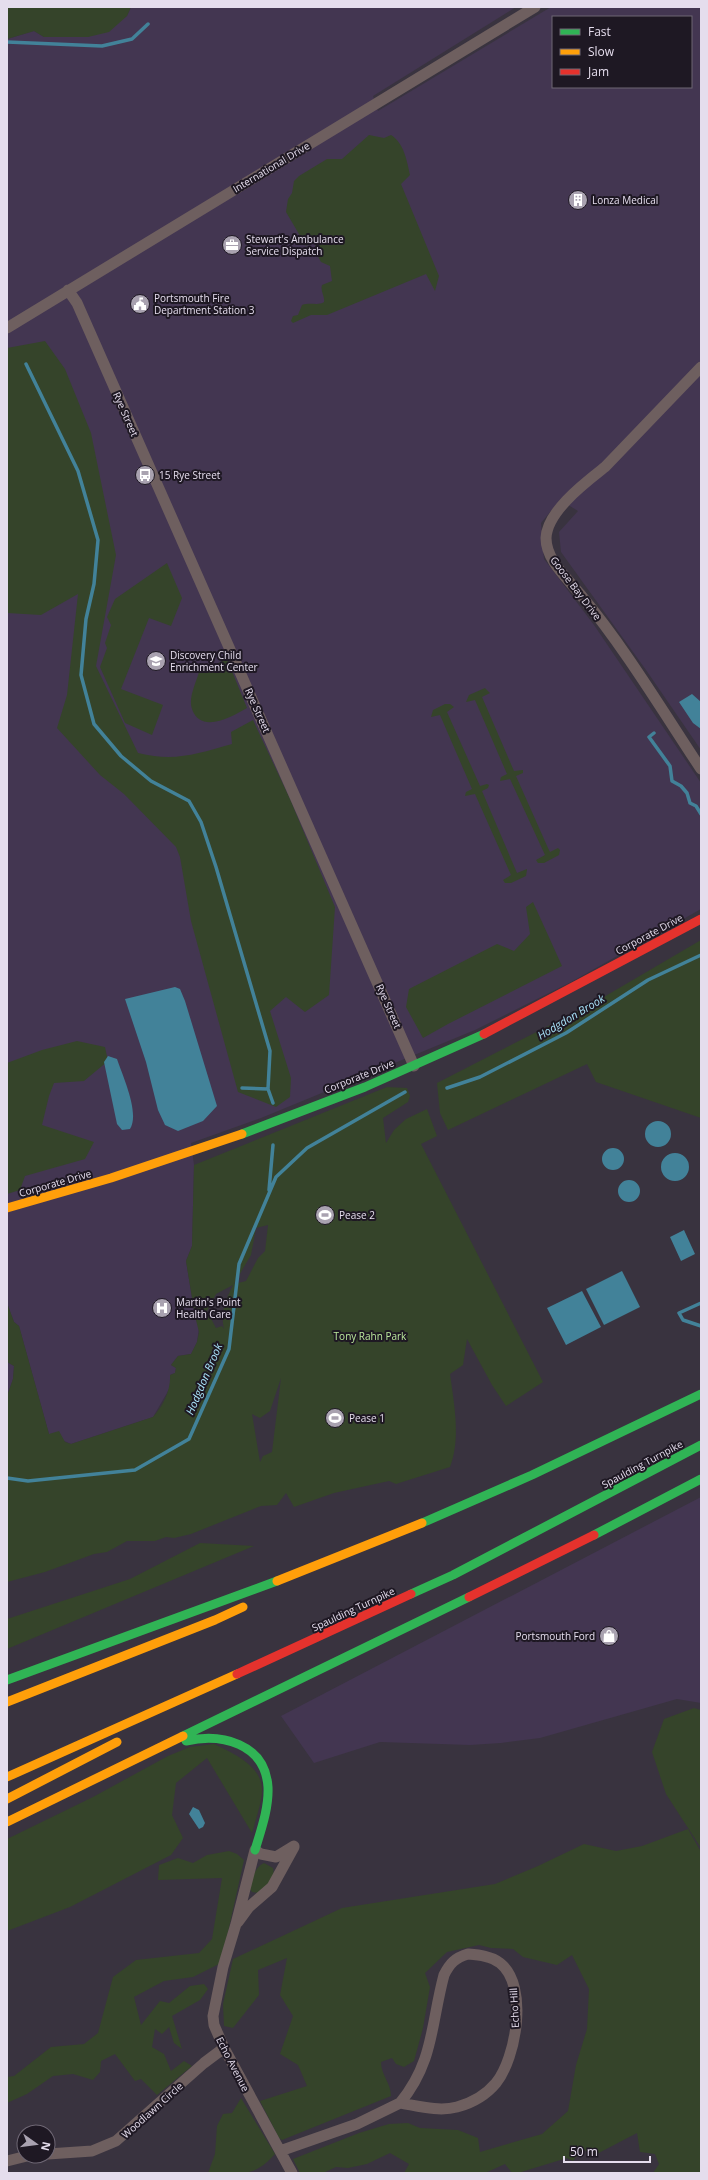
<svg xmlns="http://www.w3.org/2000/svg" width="708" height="2180" font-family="'Open Sans',sans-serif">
  <rect width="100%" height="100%" fill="#39333f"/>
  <path fill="#433651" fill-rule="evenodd" d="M131,7h385l-143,89 5,15 173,-104h150v743l-55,-80 -85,-118 -2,-20 19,-21 -18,-11 -19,23 3,36 50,66 107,158v126l-130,73 -96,48 -214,88 -70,25 3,22 -2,81 -6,15 9,55 4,12 -2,14 -6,12 -13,2 -7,9 5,3 -1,5 -5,2 1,10 -3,6 -15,26 -82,27 -22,-10 -30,-108 -5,-4 -7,-19v-1264l27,-8 10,6h44l39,-21zM553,17h138v70h-138z
    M7,1362l7,4 -1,13 -6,17z
    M701,1497v206l-24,-4 -137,39 -39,5 -31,2 -90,-3 -66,21 -33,-47z"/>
  <path fill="#35442a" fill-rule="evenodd" d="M7,7h124l-4,9 -18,16 -21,5h-44l-10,-6 -27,8z
    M369,135l15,3 7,-3c13,8 16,26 19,40l-9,9 38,92 -4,15 -9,-17 -99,41h-16l-18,8 -2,-2 2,-5 5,-1 4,-10c8,-3 17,1 22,-3 1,-6 -4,-11 -2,-17l10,-4 -2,-15 -9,-4 -6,-11 1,-11 -10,6 -20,-34 2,-13 4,-6 2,-12 5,-5 28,-17h15z
    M45,341l20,28 26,64 25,122 -20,111 42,87c37,9 58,1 94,-9l-1,-12 22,-12 37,79 45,108 -6,88 -24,17 -19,-15 -16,14 21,67 -1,19 -14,10 -38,-15 -47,-171 -11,-64 -4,-10 -52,-53 -24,-19 -43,-47 10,-33 11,-101 -37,21 -34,-2v-265z
    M167,563l15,35 -11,28 -22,-8 -28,71 42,16 -11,30 -27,-12 -25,-56 7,-19 -2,-5 6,-18 -4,-8 8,-18z
    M227,659l20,49c-14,8 -46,27 -55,1 -4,-11 4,-26 7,-37z
    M485,688l5,5 -8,4 32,74 9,-1v3l-7,3 32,72 2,4 8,-4 2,2 -1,5 -15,8h-6l-2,-3 9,-5 -35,-76 -10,2 1,-4 6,-3 -32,-74 -9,2 3,-7z
    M445,704h5l4,3 -7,5 33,74 7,-2 2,1 -1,3 -6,3 35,82 10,-4v1l-1,6 -15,7h-6l-2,-3 8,-5 -36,-81 -10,2 1,-4 6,-3 -32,-74 -9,2 2,-7z
    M533,902l29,64 -114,58 -25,14 -17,-31 3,-18 88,-45 17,7 16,-17 -4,-27z
    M701,940v178l-105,-36 -9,-18 -139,66 -8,-17 -3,-30 160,-82z
    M77,1041l28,6 3,14 -24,20 -30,2 -5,13 -7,29 52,17 -9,17 -60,17 -5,14 -13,4v-131l35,-13z
    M387,1087l20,1 3,8 -2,6 -25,16 3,25 8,-13 12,-11 21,-10 10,27 -16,8 122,238 -37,24 -14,-21 -25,-46 -4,26 -13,9c4,30 11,64 0,93l-54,17 -7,-3 -55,12 -40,14 -8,-14 -9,12 -16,1 -70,28 -17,4 -8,-1 -11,4h-28l-20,11 -13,2 -49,18 -38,10v-186l6,-17 1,-13 -7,-4v-59l7,19 5,4 30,108 10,-3 6,11 6,2 82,-27c10,-11 18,-27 17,-42l5,-2 1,-5 -5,-3 7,-9 13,-2 6,-12 2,-10 -4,-16 -9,-55 6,-15 2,-81zM268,1225l-3,26 -7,7 -12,23 -12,3 17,-29 5,-27zM233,1285c-7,14 -13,28 -9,44l-2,-3 -6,2 -9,-17 9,-17zM281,1378l-9,74 -9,4 -3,6 -8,-48 8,4 10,-7z
    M200,1543l54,3 -247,103v-30l123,-40z
    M694,1708l7,2v138l-35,-54 -14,-42 12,-33z
    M214,1744c18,9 46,20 48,44 1,11 -7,34 -10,45l-45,-75 -31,25 -4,32 11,23 -12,17 -101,52 -63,24v-92l86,-42 75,-41 22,-9z
    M688,1829l13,23v321h-48l6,-9 -4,-10 -15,-2 -3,-19 -46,24 -8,-9 -10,13 -6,-3 -49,15h-6l-7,-9 -20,9h-81l5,-9 -19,-11 -23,11 -19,4 -12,-1 -13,6h-23l-7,-14 66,-26 30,-9 19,-1 12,5 38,2 20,8 2,14 62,-18 26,-23 8,-46 11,-36 2,-40 -17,-34 -15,10 -34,-8 -10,-8 -22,-1 -12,-3 -32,7 -22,21 5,14 -7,41 -9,33 -10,6 -8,-3 -4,-6 -11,4c0,13 10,21 10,34l-109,44 -3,-2 -19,-37 47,-15 -9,-21 -18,-11 13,-38 -13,-21 7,-37 -29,12 1,25 -26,33 -9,-2 -1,-22 10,-45 109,-51 153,-24 43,-18 46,-22 32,7 26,-5z
    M229,1851l8,3 7,6 -16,72 -9,32 -26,13 -29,4 -30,16 7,28 19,-24 9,2 21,-17 14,-2 4,5 -8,11 -28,16 10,33 -8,-6 -5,-16 -7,7 -7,-5 -3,18 12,7 7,17 13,-10 8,5 -35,29 -16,-16 -6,2 -20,-27 -14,7 -1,11 -7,8 -20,-6 -20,2 -26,18 -20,9v-26l7,-1 37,-29 33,-3 14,-11 15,-56 23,-17 63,-7 13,-14 10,-61 -64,2 1,-15 19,-7 15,5 14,-8z
    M264,1863l9,5c3,12 -7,17 -15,25l-6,-1 -3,-4c2,-8 6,-21 15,-25z
    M241,2098l34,56c-22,25 -36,19 -67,19l7,-19 2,-28 6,-12 9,-1z"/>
  <path fill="#428299" d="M692,694l9,8v27l-8,-6 -14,-21z
    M175,987l5,2 5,12 32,105 -14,15 -25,10 -13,-6 -7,-15 -12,-48 -21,-63z
    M108,1056l9,3c6,18 23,54 13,70l-8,1 -5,-6 -13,-62z
    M645 1134a13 13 0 1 1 26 0a13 13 0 1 1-26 0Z
    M602 1159a11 11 0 1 1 22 0a11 11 0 1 1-22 0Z
    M661 1167a14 14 0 1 1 28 0a14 14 0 1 1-28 0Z
    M618 1191a11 11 0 1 1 22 0a11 11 0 1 1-22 0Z
    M684,1230l11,24 -14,7 -11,-24z
    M622,1271l18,36 -36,18 -18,-36z
    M582,1291l19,36 -35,18 -19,-37z
    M193,1807l6,3 6,13 -2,4 -4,2 -10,-15z"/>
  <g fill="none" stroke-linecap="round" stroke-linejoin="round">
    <path stroke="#428299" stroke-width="3.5" d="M7,42l95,4 30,-7 16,-15
      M26,364l52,107 20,69 -4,44 -8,35 -5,56 13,49 27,32 30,25 38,20 12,21 15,45 54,184 -2,38 5,14
      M654,733l-5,4 21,29 2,15 9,5 6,7 3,10 6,3 5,8
      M242,1088l26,1
      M447,1088l33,-11 86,-44 82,-53 53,-25
      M269,1190l4,-45
      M701,1303l-22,10 4,7 18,6
      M7,1478l21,3 107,-11 54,-31 40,-90 10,-85 37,-87 31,-29 98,-56"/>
    <path stroke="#6e5f5f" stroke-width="11" d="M68,290l9,13 337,763
      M7,328l528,-321
      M701,367l-96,100c-19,15 -58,44 -59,71 0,22 21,40 34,56 45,54 82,116 121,175
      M238,1922l11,-15 23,-20 22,-40
      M468,1954c11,1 23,2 32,9 29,23 16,95 -4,120 -10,12 -24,20 -39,24 -18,5 -39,-1 -57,-4 34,-41 31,-80 44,-128 6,-12 11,-17 24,-21z
      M280,2151l77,-27 43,-21
      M48,2154l44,-3 24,-10 88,-78 20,-15
      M7,2161l20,-5
      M292,2173l-68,-125 -10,-23 -1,-9 10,-49 13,-43 19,-74 6,4 15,3 18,-11"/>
    <path stroke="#30b455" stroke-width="9" d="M242,1134l123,-47 119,-53
      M422,1523l110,-48 169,-81
      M594,1535l107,-56
      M411,1594l42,-19 248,-130
      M7,1680l270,-99
      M183,1736l286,-139
      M186,1741c35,-8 79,2 82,46 1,21 -7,43 -13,63"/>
    <path stroke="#ff9f0a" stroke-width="9" d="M7,1208l104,-30 131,-44
      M277,1581l145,-58
      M7,1702l208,-82 28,-13
      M7,1777l230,-103
      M7,1799l110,-57
      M7,1822l176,-86"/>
    <path stroke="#e5322d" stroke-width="9" d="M484,1034l217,-115
      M469,1597l125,-62
      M237,1674l174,-80"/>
  </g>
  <defs>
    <g id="building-disc" transform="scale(1)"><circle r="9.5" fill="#a9a2b0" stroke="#1e1823"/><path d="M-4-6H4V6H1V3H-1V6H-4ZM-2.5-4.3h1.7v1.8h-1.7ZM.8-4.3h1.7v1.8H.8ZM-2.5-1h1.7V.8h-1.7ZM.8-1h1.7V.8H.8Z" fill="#fff"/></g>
    <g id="office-disc" transform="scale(1)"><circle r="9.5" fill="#a9a2b0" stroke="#1e1823"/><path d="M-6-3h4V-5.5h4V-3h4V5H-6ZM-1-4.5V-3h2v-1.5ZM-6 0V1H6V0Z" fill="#fff"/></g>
    <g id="civic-disc" transform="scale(1)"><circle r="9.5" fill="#a9a2b0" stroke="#1e1823"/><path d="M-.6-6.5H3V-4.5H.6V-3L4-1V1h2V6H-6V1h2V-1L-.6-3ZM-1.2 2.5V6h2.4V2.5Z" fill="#fff"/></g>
    <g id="bus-disc" transform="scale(1)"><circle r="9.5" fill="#a9a2b0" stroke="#1e1823"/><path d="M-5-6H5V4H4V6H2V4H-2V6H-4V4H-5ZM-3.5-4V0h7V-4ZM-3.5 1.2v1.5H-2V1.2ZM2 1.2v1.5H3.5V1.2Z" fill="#fff"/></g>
    <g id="school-disc" transform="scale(1)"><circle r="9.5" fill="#a9a2b0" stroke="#1e1823"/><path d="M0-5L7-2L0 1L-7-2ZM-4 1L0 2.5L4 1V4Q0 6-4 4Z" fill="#fff"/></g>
    <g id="stadium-disc" transform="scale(1)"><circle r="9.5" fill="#a9a2b0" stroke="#1e1823"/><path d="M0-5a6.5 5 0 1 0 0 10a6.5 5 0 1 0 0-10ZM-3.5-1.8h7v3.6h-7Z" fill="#fff"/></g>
    <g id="hospital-disc" transform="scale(1)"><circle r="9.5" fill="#a9a2b0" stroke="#1e1823"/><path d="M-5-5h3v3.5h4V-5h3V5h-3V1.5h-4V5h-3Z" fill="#fff"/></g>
    <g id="shop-disc" transform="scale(1)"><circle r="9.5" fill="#a9a2b0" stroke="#1e1823"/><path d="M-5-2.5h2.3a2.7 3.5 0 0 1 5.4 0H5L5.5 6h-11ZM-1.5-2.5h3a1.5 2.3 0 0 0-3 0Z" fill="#fff"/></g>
  </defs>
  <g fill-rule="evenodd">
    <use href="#building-disc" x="578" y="200"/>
    <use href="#office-disc" x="232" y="245"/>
    <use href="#civic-disc" x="140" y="304"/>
    <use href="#bus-disc" x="145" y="475"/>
    <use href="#school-disc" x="156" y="661"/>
    <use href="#stadium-disc" x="325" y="1215"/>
    <use href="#hospital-disc" x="162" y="1308"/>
    <use href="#stadium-disc" x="335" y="1418"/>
    <use href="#shop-disc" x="609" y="1636"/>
  </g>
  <g text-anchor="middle" stroke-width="4" stroke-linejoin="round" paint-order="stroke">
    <g font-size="10" fill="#e5dded" stroke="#1e1823">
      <text transform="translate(271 167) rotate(-31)" y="4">International Drive</text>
      <text transform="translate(126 414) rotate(66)" y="4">Rye Street</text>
      <text transform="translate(576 588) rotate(53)" y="4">Goose Bay Drive</text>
      <text transform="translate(258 710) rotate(66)" y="4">Rye Street</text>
      <text transform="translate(649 934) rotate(-28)" y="4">Corporate Drive</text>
      <text transform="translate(389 1006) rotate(66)" y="4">Rye Street</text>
      <text transform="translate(359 1076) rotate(-22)" y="4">Corporate Drive</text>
      <text transform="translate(55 1183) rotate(-16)" y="4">Corporate Drive</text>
      <text transform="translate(642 1464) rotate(-28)" y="4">Spaulding Turnpike</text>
      <text transform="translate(353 1609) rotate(-25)" y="4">Spaulding Turnpike</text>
      <text transform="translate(514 2008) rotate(-93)" y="4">Echo Hill</text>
      <text transform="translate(233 2064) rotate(63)" y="4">Echo Avenue</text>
      <text transform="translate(152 2110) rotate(-42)" y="4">Woodlawn Circle</text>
    </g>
    <g font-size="10" fill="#e5dded" stroke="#1e1823" text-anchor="start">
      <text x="592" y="204">Lonza Medical</text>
      <text x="246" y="243">Stewart's Ambulance<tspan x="246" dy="12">Service Dispatch</tspan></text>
      <text x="154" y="302">Portsmouth Fire<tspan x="154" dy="12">Department Station 3</tspan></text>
      <text x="159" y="479">15 Rye Street</text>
      <text x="170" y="659">Discovery Child<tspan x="170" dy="12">Enrichment Center</tspan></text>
      <text x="339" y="1219">Pease 2</text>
      <text x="176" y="1306">Martin's Point<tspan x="176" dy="12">Health Care</tspan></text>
      <text x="349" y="1422">Pease 1</text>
      <text x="595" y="1640" text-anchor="end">Portsmouth Ford</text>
    </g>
    <g font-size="10" fill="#bbe89d" stroke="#1e1823">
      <text x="370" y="1340">Tony Rahn Park</text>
    </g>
    <g font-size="11" font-style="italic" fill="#a8e2f8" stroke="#1e1823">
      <text transform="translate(571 1017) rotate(-31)" y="4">Hodgdon Brook</text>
      <text transform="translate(204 1379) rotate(-67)" y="4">Hodgdon Brook</text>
    </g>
  </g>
  <rect width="708" height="2180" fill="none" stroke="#e5dded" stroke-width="16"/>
  <rect x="552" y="16" width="140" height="72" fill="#1e1823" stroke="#6e6774"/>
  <rect x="560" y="29" width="20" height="6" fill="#30b455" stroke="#6e6774"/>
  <text x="588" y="36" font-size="12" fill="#e5dded">Fast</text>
  <rect x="560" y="49" width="20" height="6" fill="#ff9f0a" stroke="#6e6774"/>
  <text x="588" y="56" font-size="12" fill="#e5dded">Slow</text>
  <rect x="560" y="69" width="20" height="6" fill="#e5322d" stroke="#6e6774"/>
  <text x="588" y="76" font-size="12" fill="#e5dded">Jam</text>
  <g transform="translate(36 2144) rotate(104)"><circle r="19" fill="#1e1823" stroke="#6e6774"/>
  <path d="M0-3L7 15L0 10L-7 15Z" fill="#a9a2b0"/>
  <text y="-6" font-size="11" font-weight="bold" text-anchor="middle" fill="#e5dded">N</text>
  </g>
  <path d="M564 2156v6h86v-6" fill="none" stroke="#e5dded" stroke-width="2"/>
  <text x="570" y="2156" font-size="12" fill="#e5dded" stroke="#1e1823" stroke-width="3" paint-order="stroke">50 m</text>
</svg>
